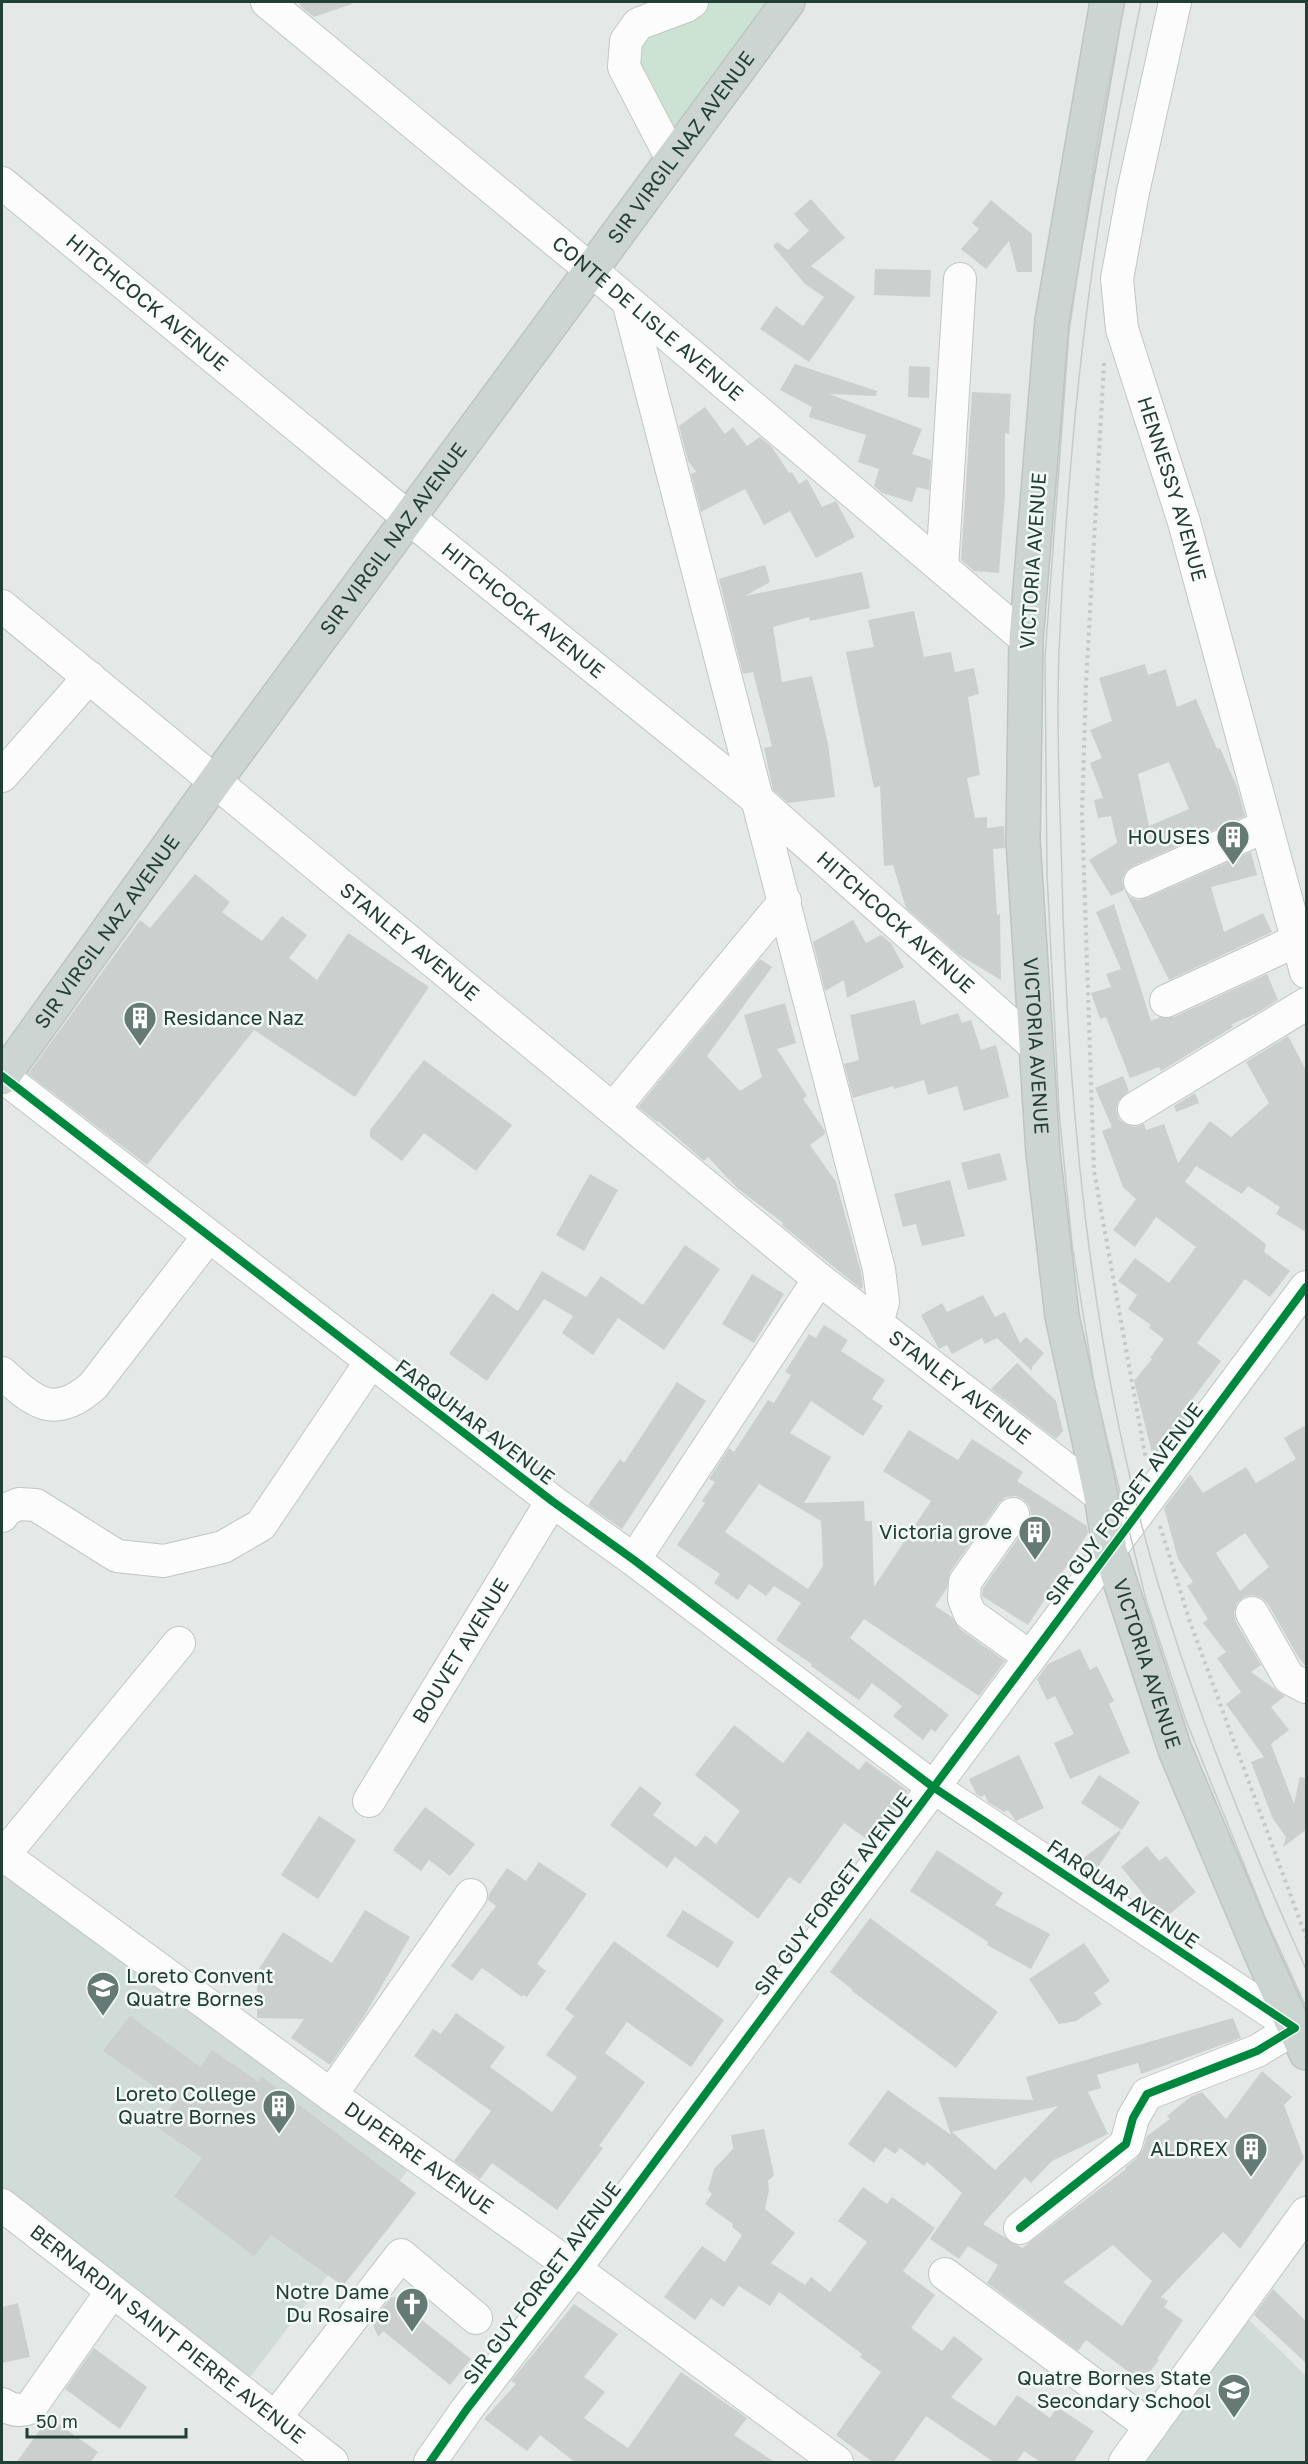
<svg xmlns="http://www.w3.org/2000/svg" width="1308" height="2464" font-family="'Golos Text',sans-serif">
  <rect width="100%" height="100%" fill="#e4e9e7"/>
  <path fill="#d1dbd7" d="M2,1864l406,306 -160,210 -246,-186z
    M1237,2308l69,68v86h-176z"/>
  <path fill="#cce3d4" d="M705,2h75l-110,134 -40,-95z"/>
  <path fill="#cbd0ce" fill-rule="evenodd" d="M299,2h52l1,2 -38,13 -13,-10z
    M811,199l34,39 -34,28 44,31 -46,65 -49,-33 16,-23 27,20 21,-29 -19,-13 -32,-38 4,-4 11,8 21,-19 -15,-17z
    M991,200l41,34v38h-15l-8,-31 -23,28 -25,-20 18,-20 -7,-6z
    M875,269l56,1 -1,27 -56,-2z
    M795,364l82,27 -1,5 -47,-2 93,35 -10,25 19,6 -2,30 -12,-3 -5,15 -30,-9 -8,-7 5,-17 -21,-7 8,-27 -57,-18 3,-10 -32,-17z
    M909,366l21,1 -1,31 -21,-1z
    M972,392l39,2 -2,40 -4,-1v62l-6,78 -25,-2 -13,-11z
    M705,407l20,27 8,-7 14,19 13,-9 12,10 17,26 3,-1 7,12 8,-5 15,28 14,-6 19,36 -39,21 -26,-47 -26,14 -19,-36 -44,23 -10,-38 5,-2 -8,-11 -9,-35z
    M765,565l5,17 -25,14 117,-24 8,36 -60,13 -1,-4 -36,10 9,55 30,-6 16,68 7,53 -47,6 -15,-13 -9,-42 8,-2 -19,-74 -10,2 -24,-95z
    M914,611l10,46 27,-5 4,20 19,-4 5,26 -11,3 12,78 -13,3 8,40 12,-1v11l17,-2 1,22 -12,1 4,66 3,-1 1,66 -42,-25 -53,-47 -13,-43 -9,1 -4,-80 -6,2 -28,-136 28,-5 -6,-27z
    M1145,664l3,11 18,-6 11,38 19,-8 21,50 3,-1 17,39 8,29 -112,50 -7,5 -4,9 2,10 -13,6 -22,-36 28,-17 -6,-27 -13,2 -4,-18 9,-2 -13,-35 12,-5 -12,-28 22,-9 -13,-43zM1169,762l20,47 -40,17 -11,-52z
    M1251,852l6,23 -46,12 13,45 39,-19 9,19 -103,48 -44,-89 5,6 8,3 9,-2z
    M195,874l35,28 -8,10 40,29 20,-25 25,19 -18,23 28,22 31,-47 81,54 -74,110 -101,-67 -107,135 -119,-91 112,-154 10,8z
    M1114,904l37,117 9,-4h14l93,-43 11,26 -23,14 -23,10 1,3 -72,44 -2,-4 -29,11 -24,-61 -6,2 -9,-26 20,-6 -5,-13 15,-5 -25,-57z
    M853,920l13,23 15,-8 10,8 13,24 -57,31 -3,-18 -19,11 -12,-49z
    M760,959l12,8 -65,89 33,35 22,-14 -18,-62 41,-12 11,40 -19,6 30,47 -4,3 22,32v3l-15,11 26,37 25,90 2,15 -2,2 -79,-64 1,-2 -46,-35 -29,-31 -4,4 -46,-40 -1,1 -19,-15z
    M915,1000l6,25 37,-12 4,10 9,-3 10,30 15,-5 13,52 -45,14 -7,-25 -29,9 -4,-15 -30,9 -1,-3 -40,12 -9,-34 15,-4 -9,-45z
    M1288,1036l18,34v162l-30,-18 4,-7 -32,-21 -6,8 -46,-28 -11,16 81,62 -2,8 26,19 -20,26 -25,-18 -48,64 24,18 -32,43 4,4 -39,53 -20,-80 18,-22 -2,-1 14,-19 -15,-11 2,-3 -23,-16 9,-14 -19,-14 17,-23 34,25 27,-36 -40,-30 -21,30 -22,-17 23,-31 -13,-12 -21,-56 10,-4 -17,-39 28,-12 6,15 -11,10 -2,9 3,9 6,5 9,3 10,-3 2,6 18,-6 14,39 32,-42 21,16 38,-34 -23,-41z
    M424,1060l88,65 -36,46 -52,-38 -22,28 -32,-24v-7z
    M1195,1093l4,10 -23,9 -2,-6z
    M1000,1153l7,27 -39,10 -7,-27z
    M590,1174l28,16 -34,61 -28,-16z
    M950,1180l15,56 -43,10 -6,-22 -13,3 -9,-33z
    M685,1245l35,24 -56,81 -46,-32 -25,37 -31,-22 11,-17 -29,-17 -57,82 -38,-27 43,-61 26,18 24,-40 44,26 15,-21 42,29z
    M752,1274l32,20 -30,49 -32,-19z
    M983,1295l12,22 10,-5 15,31 6,-6 18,16 -12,14v4l-35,-33 -12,6 -3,-6 -30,16 -5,-9 -8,4 -18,-34 21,-12 5,9z
    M824,1325l24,15 -7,11 44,29 -13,19 11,7 -20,30 -52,-35 -21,32 41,24 -27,46 60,-2 1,20h7l2,66 57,-86 -48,-30 26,-41 49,30 14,-21 51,33 -6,9 70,45 1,7 -60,92 -46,-29 1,-8 45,-64 3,-8 -1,-9 -7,-8 -8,-3 -9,1 -7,6 -49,69 -3,16 -12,18 17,11 8,12 45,32 -26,35 -115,-77 -14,19 99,77 -14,17 -4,-3 -8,11 -30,-24 9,-10 -30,-23 -13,17 -48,-34 1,-2 -36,-24 25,-37 -27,-17 -8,10 -17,-12 -11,16 -24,-17 6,-9 -43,-29 28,-42 -3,-2 13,-19 -6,-3 20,-31 5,4 34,-52 6,3 17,-28 -6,-3 24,-38 7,4zM759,1484l62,37 2,45 -15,23 -83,-57z
    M1017,1363l39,38 7,30 -7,8 -65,-50z
    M677,1382l29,19 -84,128 -34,-24 32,-46 4,4z
    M1306,1425v242l-9,-12 -29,-51 -6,-6 -9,-3 -9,2 -7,6 -3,9 2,10 25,43 -10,7 34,24 -14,11 18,23 -18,14 23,60 6,-27 6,1v52l-23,17 3,-10 -13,-18 -22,-57 13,-5 -38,-53 15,-12 -24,-34 9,-6 -23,-29 5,-4 -21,-33 6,-4 -15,-23 -14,-51 26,-34 13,19 43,-26 10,16 40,-24 -12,-21zM1245,1533l24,34 -29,24 -24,-38z
    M1080,1649l10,21 7,-4 17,35 -5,3 21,49 -60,26 -16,-36 20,-9 -19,-38 -8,4 -10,-21 11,-15z
    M734,1725l49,38 25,-32 51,39 7,-9 42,30 -37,51 -27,-19 -44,61 -11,-7 -31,42 -83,-62 -8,11 -57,-43 30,-39 22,17 -9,12 43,32 9,-12 11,9 24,-33 -45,-36z
    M1019,1755l25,53 -28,13 -8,-11 -4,2 -16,-10 -3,-7 -4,2 -5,-3 -7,-15z
    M1099,1775l41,27 -18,28 -41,-27z
    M425,1807l50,37 -25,32 -21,-16 -8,11 -28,-21z
    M319,1816l37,24 -38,59 -37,-24z
    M1119,1831l2,1 -27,41 -8,-5 -5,-8z
    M1147,1846l12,15 7,-5 30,36 -32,27 -43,-52z
    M937,1850l66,43 -8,12 55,29 -19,35 -44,-24 1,-3 -78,-51z
    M539,1862l48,32 -50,70 9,7 -19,26 -4,-2 -1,2 -40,-29 -10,13 -21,-15 45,-60 -8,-6 1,-6 18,-26 19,13z
    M365,1910l45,27 -47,81 -33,47 -39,-27 13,-19 -47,-1v-46l26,-40 49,31z
    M683,1910l51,32 -16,26 -52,-32z
    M870,1918l128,94 -42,56 -104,-77 1,-1 -23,-18z
    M614,1941l110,79 -33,47 -64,-45 -22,31 40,29 -46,64 4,2 -46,62 -65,-47 -12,16 -26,-18 37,-50 -77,-55 19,-27 8,5 15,-21 49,34 -15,20 62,45 25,-35 -31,-22 28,-39 -9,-7z
    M1084,1943l26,38 -16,12 8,11 -26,17 -17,3 -30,-45z
    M130,2016l70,51 12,-17 47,32 3,-5 154,116 -73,93 -72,-51 -17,21 -80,-60 28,-38 -45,-31 18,-26 -72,-50z
    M1233,2018l8,20 -100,36 -3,-11 -41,12 4,13 -13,4 20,42 -56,27 -21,22 -6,-6 -42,47 39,24 104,-79 -1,-1 12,-10 6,-9 4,-13 23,-17 -3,-3 23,-19 12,-5 24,27 36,-48 30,26 -8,8 20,53 -64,91 -17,-17 -62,65 7,4 -4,6 19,13 -26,39 2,1 -17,22 -56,-42 -8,11 -91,-68 11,-18 -30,-19 -9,13 -29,-20 32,-46 -35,-31 -3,4 -24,-18 -5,6 -10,-7 -11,16 -26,-19 40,-54 63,45 -13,-38 95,3 -7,-23zM1058,2106l-63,64 -43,-38 84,-21zM1113,2245l39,36 -30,45 -59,-44z
    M764,2129l10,46 -6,6 1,9 -4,19 30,24 -24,30 34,22 6,-8 19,15 37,-50 -29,-21 25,-34 24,17 5,-7 43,31 -32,43 32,24 -24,33 31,23 12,-15 29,23 -32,38 44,29 22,-31 33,23 7,-11 37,24 -21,32h-31l-18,-12 -8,12h-21l-69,-47 -33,47h-19l-38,-28 45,-63 -21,-15 2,-3 -83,-62 -9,14 -31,-20 -16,21 -12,-9 -16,22 -31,-23 38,-51 23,16 17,-27 -10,-8 1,-3 -28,-20 7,-10 -4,-4 6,-21 19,-20 -2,-14z
    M1273,2289l33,32v42l-52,-48z
    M391,2297l18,1 -6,7 68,54 -21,26 -67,-54 -5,6 -6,-15z
    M18,2303l12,54 -28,6v-56z
    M574,2304l44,30 -34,43 21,15 -21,26 44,30 53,-76 66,46 -13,17 42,28h-200l-36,-28 -13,16 -43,-32 32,-35 -5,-3z
    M94,2348l53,39 -27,42 -55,-40z
    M49,2417l49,35 -8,11h-74z"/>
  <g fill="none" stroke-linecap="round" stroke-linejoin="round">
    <g stroke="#c1c6c4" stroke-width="34">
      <g id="minor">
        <path id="s1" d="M267,2l324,268 435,369"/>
        <path id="s2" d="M1175,2l-42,190 -16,87 5,50 62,193 122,450"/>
        <path d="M672,159l-48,-92 2,-26 12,-17 48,-18 6,-4"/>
        <path id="s3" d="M2,183l407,335 350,283 276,245"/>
        <path d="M629,305l250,964 4,33 -6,22"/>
        <path d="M942,568l18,-289"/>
        <path id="s4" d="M2,606l817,673 282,217"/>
        <path d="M2,776l87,-99"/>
        <path d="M1140,882l126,-56"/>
        <path d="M1166,1001l132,-61"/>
        <path d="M2,1076l550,425 82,59 299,227 362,241 -38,23 -110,43 -14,24 -7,26 -106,84"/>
        <path d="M613,1109l172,-208"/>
        <path d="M1134,1109l172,-105"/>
        <path d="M2,1373c33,30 52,47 91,13l115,-149"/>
        <path d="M1013,1514l-48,68 -1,17 6,15 60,43"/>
        <path d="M2,1516l5,-7 12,-5 17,1 81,51 47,5 59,-14 38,-22 109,-162"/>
        <path d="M634,1560l185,-281"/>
        <path d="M1252,1613l37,65 17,9"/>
        <path id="s5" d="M369,1801l183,-300"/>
        <path id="s6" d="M2,1854l329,241 244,174 262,193"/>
        <path d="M3,1856l176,-213"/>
        <path d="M331,2095l140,-200"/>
        <path id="s7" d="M2,2205l330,257"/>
        <path d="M945,2274l206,153"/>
        <path d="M2,2404c9,6 18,8 28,4l82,-117"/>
        <path d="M275,2418l126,-163 75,63"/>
        <path d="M430,2462l37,-53 108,-140 731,-982"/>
        <path d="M1125,2462l181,-249"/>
      </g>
    </g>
    <g stroke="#bcc5c3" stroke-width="36">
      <g id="major">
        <path id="s8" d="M1107,2l-55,318 -26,319 -3,201 20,313 19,163 39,180 9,55 65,199 88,208 43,95"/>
        <path id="s9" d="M2,1078l214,-298 572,-778"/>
      </g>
    </g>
    <path stroke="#c0cac7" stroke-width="4" stroke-dasharray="3 4.5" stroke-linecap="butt" d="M1104,363l-18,320 -4,130 12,358 52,289
      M1160,1526l30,96 116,315"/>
    <use href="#minor" stroke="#fbfcfb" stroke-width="32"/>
    <use href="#major" stroke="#cdd5d3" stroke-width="33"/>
    <path stroke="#c6cac9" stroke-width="1.5" d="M1125,2l-26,128 -30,202 -24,325 2,217 12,237 13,133 23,145 51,211 39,118 80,199 41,90
      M1141,2c-15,75 -31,151 -43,228 -21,139 -33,282 -39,422 -3,87 2,175 4,263 7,201 27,404 76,600 40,155 101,308 167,454"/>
    <g stroke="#f2f9f5" stroke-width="11">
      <path id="cycleway" d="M2,1076l550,425 82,59 299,227 362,241 -38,23 -110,43 -14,24 -7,26 -106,84
        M430,2462l37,-53 108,-140 731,-982"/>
    </g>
    <use href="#cycleway" stroke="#00873e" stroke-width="8"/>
  </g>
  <defs>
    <g id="building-pin" transform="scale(1.725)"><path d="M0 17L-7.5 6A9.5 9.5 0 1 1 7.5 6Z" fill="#657a75" stroke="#f2f9f5"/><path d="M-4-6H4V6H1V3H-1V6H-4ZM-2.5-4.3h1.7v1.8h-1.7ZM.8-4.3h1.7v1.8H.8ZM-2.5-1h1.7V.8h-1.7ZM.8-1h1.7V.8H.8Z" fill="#fff"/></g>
    <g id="school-pin" transform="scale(1.725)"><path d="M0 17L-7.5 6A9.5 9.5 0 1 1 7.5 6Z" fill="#657a75" stroke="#f2f9f5"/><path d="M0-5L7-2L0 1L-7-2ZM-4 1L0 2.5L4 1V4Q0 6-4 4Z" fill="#fff"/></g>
    <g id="church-pin" transform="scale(1.725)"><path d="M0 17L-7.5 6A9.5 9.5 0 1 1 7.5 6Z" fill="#657a75" stroke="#f2f9f5"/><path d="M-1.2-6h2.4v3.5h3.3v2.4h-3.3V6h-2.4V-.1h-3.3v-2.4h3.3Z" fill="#fff"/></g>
  </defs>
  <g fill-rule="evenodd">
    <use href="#building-pin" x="1233" y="837"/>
    <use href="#building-pin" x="140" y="1018"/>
    <use href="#building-pin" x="1035" y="1532"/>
    <use href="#school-pin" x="103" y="1988"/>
    <use href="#building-pin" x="279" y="2106"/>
    <use href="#building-pin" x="1251" y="2149"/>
    <use href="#church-pin" x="412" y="2304"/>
    <use href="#school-pin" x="1234" y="2390"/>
  </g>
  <g text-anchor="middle" stroke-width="5" stroke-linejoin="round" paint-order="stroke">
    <g font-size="20" fill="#213e37" stroke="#f2f9f5">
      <text dy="7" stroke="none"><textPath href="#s9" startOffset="1152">SIR VIRGIL NAZ AVENUE</textPath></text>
      <text dy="7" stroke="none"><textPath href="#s3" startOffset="188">HITCHCOCK AVENUE</textPath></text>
      <text dy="7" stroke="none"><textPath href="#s1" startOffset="495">CONTE DE LISLE AVENUE</textPath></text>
      <text dy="7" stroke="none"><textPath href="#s2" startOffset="501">HENNESSY AVENUE</textPath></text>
      <text dy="7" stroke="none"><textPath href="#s9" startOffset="666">SIR VIRGIL NAZ AVENUE</textPath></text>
      <text transform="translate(1033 561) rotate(-86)" y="7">VICTORIA AVENUE</text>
      <text dy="7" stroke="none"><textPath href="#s3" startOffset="674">HITCHCOCK AVENUE</textPath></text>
      <text dy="7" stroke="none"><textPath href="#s3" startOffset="1160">HITCHCOCK AVENUE</textPath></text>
      <text dy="7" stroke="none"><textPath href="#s9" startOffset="180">SIR VIRGIL NAZ AVENUE</textPath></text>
      <text dy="7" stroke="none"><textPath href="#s4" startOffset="528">STANLEY AVENUE</textPath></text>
      <text dy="7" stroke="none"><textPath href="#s8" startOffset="1050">VICTORIA AVENUE</textPath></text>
      <text dy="7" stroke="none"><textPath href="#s4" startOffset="1236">STANLEY AVENUE</textPath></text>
      <text transform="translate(475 1422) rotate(37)" y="7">FARQUHAR AVENUE</text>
      <text transform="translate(1124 1504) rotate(-53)" y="7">SIR GUY FORGET AVENUE</text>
      <text dy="7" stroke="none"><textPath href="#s5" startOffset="176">BOUVET AVENUE</textPath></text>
      <text dy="7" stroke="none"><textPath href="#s8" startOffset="1680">VICTORIA AVENUE</textPath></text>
      <text transform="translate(833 1894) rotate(-53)" y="7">SIR GUY FORGET AVENUE</text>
      <text transform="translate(1123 1894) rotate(34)" y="7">FARQUAR AVENUE</text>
      <text dy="7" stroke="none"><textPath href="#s6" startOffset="516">DUPERRE AVENUE</textPath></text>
      <text transform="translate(542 2283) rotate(-53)" y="7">SIR GUY FORGET AVENUE</text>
      <text dy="7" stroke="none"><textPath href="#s7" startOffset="210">BERNARDIN SAINT PIERRE AVENUE</textPath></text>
    </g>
    <g font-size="20" fill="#213e37" stroke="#f2f9f5" text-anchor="end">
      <text x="1210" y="844">HOUSES</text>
      <text x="163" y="1025" text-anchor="start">Residance Naz</text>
      <text x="1012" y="1539">Victoria grove</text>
      <text x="126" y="1983" text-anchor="start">Loreto Convent<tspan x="126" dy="23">Quatre Bornes</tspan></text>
      <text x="256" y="2101">Loreto College<tspan x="256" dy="23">Quatre Bornes</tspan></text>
      <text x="1228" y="2156">ALDREX</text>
      <text x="389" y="2299">Notre Dame<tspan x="389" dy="23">Du Rosaire</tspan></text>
      <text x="1211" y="2385">Quatre Bornes State<tspan x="1211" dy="23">Secondary School</tspan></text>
    </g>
  </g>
  <rect width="1308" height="2464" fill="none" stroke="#213e37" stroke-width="6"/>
  <path d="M27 2428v9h159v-9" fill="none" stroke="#213e37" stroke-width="3"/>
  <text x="36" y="2428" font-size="18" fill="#213e37" stroke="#f2f9f5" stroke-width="4.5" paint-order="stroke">50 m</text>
</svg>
